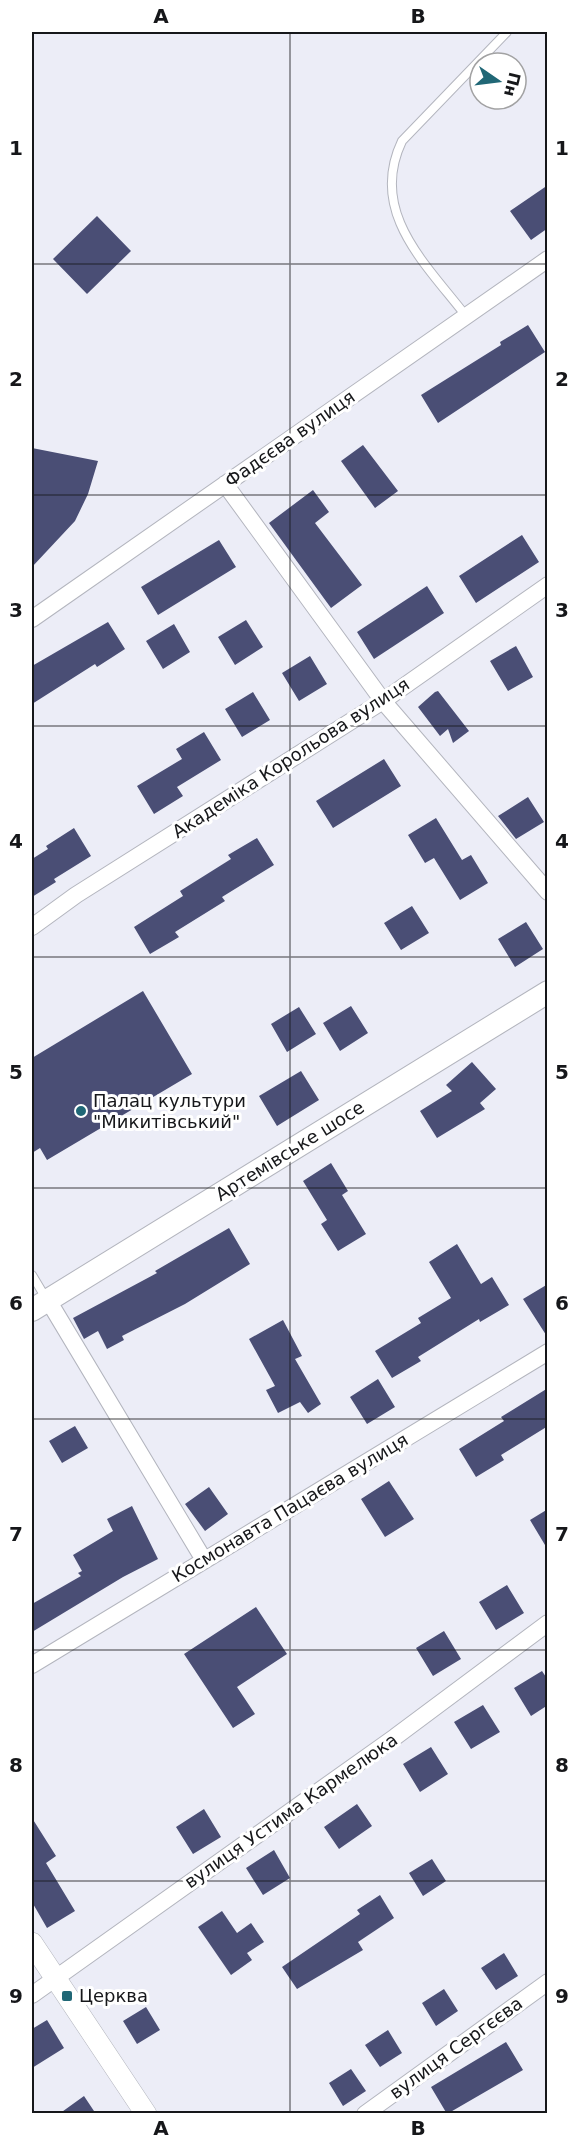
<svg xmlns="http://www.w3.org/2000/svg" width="579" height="2145" font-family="'DejaVu Sans',sans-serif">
  <rect width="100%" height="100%" fill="#ecedf7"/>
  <path fill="#4a4e75" d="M548,185v43l-17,12 -21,-29z
    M97,216l34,35 -44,43 -34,-35z
    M528,325l17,27 -107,71 -17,-28 80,-50 -1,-3z
    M363,445l35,46 -23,17 -34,-47z
    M32,448l66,13 -10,33 -13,27 -43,46z
    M313,490l16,22 -14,11 47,62 -31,23 -62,-85z
    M522,535l17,27 -63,41 -17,-27z
    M219,540l17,27 -78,48 -17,-28z
    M427,586l17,27 -70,46 -17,-27z
    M246,620l17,27 -28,18 -17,-28z
    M108,622l17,27 -28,18 -2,-3 -63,40v-38z
    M174,624l16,28 -27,17 -17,-28z
    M516,646l17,31 -25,14 -18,-30z
    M310,656l17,28 -28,17 -17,-28z
    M253,692l17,28 -28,17 -17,-28z
    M435,692l3,-1 31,40 -16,12 -5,-14 -8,7 -22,-29z
    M204,732l17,28 -44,27 6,9 -29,18 -17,-28 45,-27 -6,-10z
    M384,759l17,27 -68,42 -17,-27z
    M528,797l16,25 -28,17 -18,-23z
    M436,818l26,42 9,-5 17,28 -28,17 -26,-42 -9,5 -17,-28z
    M74,828l17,28 -37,23 2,3 -24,15v-38l16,-10 -2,-3z
    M257,838l17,27 -52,32 3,4 -50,31 4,5 -29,17 -16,-27 49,-31 -3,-5 51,-32 -3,-4z
    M412,906l17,27 -28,17 -17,-27z
    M526,922l17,27 -28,18 -17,-28z
    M143,991l49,83 -145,86 -7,-12 -8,5v-95z
    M351,1006l17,27 -28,18 -17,-28z
    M299,1007l17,27 -29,18 -16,-28z
    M472,1062l24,27 -16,14 5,6 -48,29 -17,-27 32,-20 -6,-6z
    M301,1071l18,29 -42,26 -18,-30z
    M331,1163l17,28 -6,4 24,39 -28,17 -17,-27 6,-4 -24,-39z
    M229,1228l21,36 -65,40 -63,32 2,4 -17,9 -9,-18 -14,8 -11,-21 84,-45 -2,-2z
    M457,1244l24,40 11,-7 17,28 -29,17 -1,-3 -61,38 3,4 -29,17 -17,-27 46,-28 -3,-5 33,-20 -22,-36z
    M548,1284v54l-25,-39z
    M283,1320l19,36 -7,3 26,45 -13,9 -8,-11 -22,11 -12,-23 9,-4 -26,-47z
    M378,1379l17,28 -28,17 -17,-27z
    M548,1388v38l-47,29 3,5 -28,17 -17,-28 45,-28 -3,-4z
    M75,1426l13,22 -26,15 -13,-22z
    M389,1481l25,38 -29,18 -24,-38z
    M209,1487l19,27 -23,17 -20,-27z
    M132,1506l26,53 -35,18 -91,55v-28l49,-28 -3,-3 4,-2 -9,-16 40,-24 -6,-12z
    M548,1509v41l-18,-30z
    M507,1585l17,28 -28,17 -17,-28z
    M256,1607l31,47 -50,33 18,27 -22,14 -49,-74z
    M444,1631l17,28 -28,17 -17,-28z
    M542,1671l6,9v25l-17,11 -17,-28z
    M483,1705l17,27 -29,17 -17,-27z
    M431,1747l17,27 -28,18 -17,-28z
    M357,1804l15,22 -33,23 -15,-22z
    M204,1809l17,28 -28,17 -17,-27z
    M32,1818l24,38 -10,7 29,48 -28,17 -15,-26z
    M274,1850l16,28 -27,17 -17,-27z
    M432,1859l14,22 -23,15 -14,-23z
    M380,1895l14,23 -36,24 5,8 -66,39 -15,-22 78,-53 -3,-4z
    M222,1911l15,22 14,-10 13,19 -17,11 5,7 -21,15 -33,-48z
    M504,1953l14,23 -22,14 -15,-22z
    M444,1989l14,22 -22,15 -14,-23z
    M146,2007l14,23 -23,14 -14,-23z
    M47,2020l17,28 -32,20v-39z
    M388,2030l14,23 -22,14 -15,-22z
    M506,2042l17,28 -76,44 -16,-27z
    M351,2069l15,22 -23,15 -14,-23z
    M84,2096l12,18h-37z"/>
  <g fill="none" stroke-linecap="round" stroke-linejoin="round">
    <g stroke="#b3b5be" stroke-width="10">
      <path id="service" d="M466,316c-40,-52 -98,-104 -64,-175l105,-109
        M32,1275l15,25"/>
    </g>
    <g stroke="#b3b5be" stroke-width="18">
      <path id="minor" d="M225,484l158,217 165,191
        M32,619l516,-360
        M32,927l44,-32 307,-194 165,-116
        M48,1300l156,260
        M32,1665l516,-313
        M32,1995l363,-258 153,-114
        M365,2114l183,-132"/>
    </g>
    <g stroke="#b3b5be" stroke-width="22">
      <path id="tertiary" d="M32,1943l114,171"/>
    </g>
    <g stroke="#b3b5be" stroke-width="24">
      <path id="secondary" d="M32,1310l516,-318"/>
    </g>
    <use href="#service" stroke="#fff" stroke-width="8"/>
    <use href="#minor" stroke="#fff" stroke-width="16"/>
    <use href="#tertiary" stroke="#fff" stroke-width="21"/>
    <use href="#secondary" stroke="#fff" stroke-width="22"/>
  </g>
  <path fill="none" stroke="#16171a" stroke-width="1.5" stroke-opacity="0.55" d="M290,32v2082M32,264h516M32,495h516M32,726h516M32,957h516M32,1188h516M32,1419h516M32,1650h516M32,1881h516"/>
  <g fill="#206776" stroke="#fff" stroke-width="2">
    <circle cx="81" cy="1111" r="6"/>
    <rect x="61" y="1990" width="12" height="12" rx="3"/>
  </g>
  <g text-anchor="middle" stroke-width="6" stroke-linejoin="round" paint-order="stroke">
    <g font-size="18" fill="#16171a" stroke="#fff">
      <text transform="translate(290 439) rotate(-35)" y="6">Фадєєва вулиця</text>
      <text transform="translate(291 758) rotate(-33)" y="6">Академіка Корольова вулиця</text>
      <text transform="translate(290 1151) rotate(-32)" y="6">Артемівське шосе</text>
      <text transform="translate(290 1508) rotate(-31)" y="6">Космонавта Пацаєва вулиця</text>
      <text transform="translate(291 1811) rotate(-35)" y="6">вулиця Устима Кармелюка</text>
      <text transform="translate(456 2048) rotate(-36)" y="6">вулиця Сергєєва</text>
    </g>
    <g font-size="18" fill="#16171a" stroke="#fff" text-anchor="start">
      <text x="93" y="1107">Палац культури<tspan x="93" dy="21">"Микитівський"</tspan></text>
      <text x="79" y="2002">Церква</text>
    </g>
  </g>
  <rect width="579" height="2145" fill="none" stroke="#ffffff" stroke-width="66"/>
  <g transform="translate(498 81) rotate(104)"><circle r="28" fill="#ffffff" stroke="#a2a2a3" stroke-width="1.5"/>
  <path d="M0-4.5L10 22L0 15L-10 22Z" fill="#206776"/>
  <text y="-9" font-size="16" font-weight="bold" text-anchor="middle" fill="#16171a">Пн</text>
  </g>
  <rect x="33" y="33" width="513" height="2079" fill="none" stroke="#16171a" stroke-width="2"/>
  <g font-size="20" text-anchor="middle" font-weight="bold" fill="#16171a">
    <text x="161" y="23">A</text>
    <text x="418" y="23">B</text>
    <text x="16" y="155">1</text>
    <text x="562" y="155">1</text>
    <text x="16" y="386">2</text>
    <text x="562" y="386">2</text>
    <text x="16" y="617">3</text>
    <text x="562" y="617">3</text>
    <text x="16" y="848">4</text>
    <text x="562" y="848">4</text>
    <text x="16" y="1079">5</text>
    <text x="562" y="1079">5</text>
    <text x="16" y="1310">6</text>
    <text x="562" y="1310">6</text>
    <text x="16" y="1541">7</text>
    <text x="562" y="1541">7</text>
    <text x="16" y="1772">8</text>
    <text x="562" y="1772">8</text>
    <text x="16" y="2003">9</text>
    <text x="562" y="2003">9</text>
    <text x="161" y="2135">A</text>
    <text x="418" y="2135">B</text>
  </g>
</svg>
